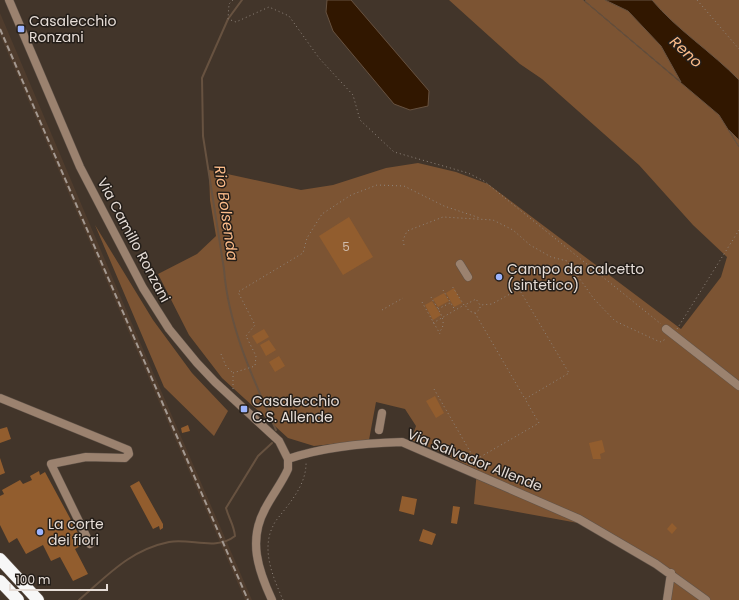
<svg xmlns="http://www.w3.org/2000/svg" width="739" height="600" font-family="Poppins,sans-serif">
  <rect width="100%" height="100%" fill="#42352a"/>
  <path fill="#4f3c2d" d="M0,13l136,320 116,267h-7l-245,-565z"/>
  <path fill="#7c5433" d="M449,0h290v600h-73l4,-29 -92,-48 -104,-19 3,-34 -41,-20 -25,-10 5,-14 -11,-17 -29,-7 -7,38 -55,6 -26,-8 -66,-60 -33,-43 -31,-61 39,-20 19,-18 -6,-36 -1,-30 92,20 32,-5 53,-17 32,-5 38,9 32,12 193,145 40,-52 6,-20 -34,-32 -54,-60 -97,-86 -22,-15z
    M95,225l58,95 39,53 36,38 -14,25 -50,-49z"/>
  <path fill="#311700" stroke="#675240" d="M327,0h24l78,91 -1,15 -18,4 -16,-6 -61,-73 -7,-19z
    M583,0h3l-1,1 96,81 -20,-36 -33,-35 -23,-11h47c24,29 60,52 87,80v60l-10,-10 10,17 -20,-32z"/>
  <g fill="none" stroke-linecap="round" stroke-linejoin="round">
    <path stroke="#675240" stroke-width="2" d="M242,0l-14,19 -26,59 1,58 21,133c4,56 29,110 52,161
      M79,600c29,-25 51,-50 90,-58 22,-4 47,9 66,-6 -1,-11 -6,-17 -9,-28l32,-52 14,-13"/>
  </g>
  <path fill="#925d2e" d="M349,217l24,40 -30,18 -24,-39z
    M454,288l8,15 -8,4 -8,-14z
    M444,293l5,8 -11,6 -5,-8z
    M432,301l9,14 -8,5 -8,-15z
    M264,329l5,8 -12,7 -5,-8z
    M269,340l7,10 -10,6 -6,-11z
    M279,356l6,10 -10,6 -6,-10z
    M435,396l9,17 -8,5 -10,-17z
    M188,425l2,6 -8,2 -1,-5z
    M7,427l4,12 -11,4v-14z
    M602,440l3,12 -5,2 1,5h-8l-4,-16z
    M0,458l5,15 -5,2z
    M39,471l1,4 5,-3 39,72 -9,5 13,25 -15,7 -13,-24 -9,4 -8,-16 -17,9 -9,-16 -8,5 -9,-18v-29l4,-2 -2,-4 18,-10 3,4 9,-4 -2,-4z
    M139,481l24,43v4l-3,2 -1,-4 -6,3 -23,-43z
    M402,496l15,3 -3,16 -15,-4z
    M453,506l7,1 -3,17 -6,-1z
    M672,523l5,5 -5,6 -5,-5z
    M423,529l13,5 -4,11 -13,-4z"/>
  <g fill="none" stroke-linecap="round" stroke-linejoin="round">
    <g stroke="#605349" stroke-width="9">
      <path id="minor" d="M9,0l71,167 63,121 26,41 28,34 18,19 64,59 9,18v10c-6,14 -16,26 -23,40 -17,31 -7,61 7,91
        M460,264l8,13
        M666,329l73,57
        M0,398l128,52 1,4 -4,4 -39,-1 -35,7 39,80
        M379,430l3,-17
        M288,459c35,-12 77,-16 114,-17l177,77 77,45 50,36
        M667,600l4,-27"/>
    </g>
    <g stroke="#605349" stroke-width="13">
      <path id="highway" d="M0,559l38,41
        M0,581l18,19"/>
    </g>
    <path stroke="#90857c" stroke-width="1" stroke-dasharray="1 3" stroke-linecap="butt" d="M233,0l-4,4 -1,15 8,3 33,-15 20,9 30,42 34,37 7,25 34,32 74,21 16,8 177,143
      M697,0l42,49
      M404,245l-1,-5 4,-9 36,-14 50,3 20,10 17,15 21,12 16,4 27,38 21,22 45,21 6,-3
      M443,290l12,20
      M431,297c5,10 19,25 8,35
      M422,302l18,32
      M438,309l12,-6
      M382,310l21,-12
      M475,313l50,86 44,-26 -50,-84 -27,15 -12,1 -4,-6 -11,6 4,6 6,2 5,-4v-4
      M433,323l31,-18 -12,-19
      M677,329l62,-99
      M221,354l5,12 7,7
      M233,389v-16l22,-7 1,-10 -10,-20 9,-11 -17,-33 65,-39 4,-15 15,-24 29,-19 26,-10 27,1 40,20 36,12
      M434,389l41,71 64,-37 -14,-24
      M283,600c-10,-23 -22,-50 -10,-74 2,-5 6,-9 9,-13 12,-15 25,-32 24,-52"/>
    <use href="#minor" stroke="#9b826f" stroke-width="8"/>
    <use href="#highway" stroke="#f7f7f7" stroke-width="12"/>
    <path stroke="#a49991" stroke-width="2" stroke-dasharray="6 3" stroke-linecap="butt" d="M0,29l248,571"/>
  </g>
  <g fill="#9cb4fd" stroke="#241e19" stroke-width="1.5">
    <rect x="17" y="25" width="8" height="8" rx="2"/>
    <circle cx="499" cy="277" r="4"/>
    <rect x="240" y="405" width="8" height="8" rx="2"/>
    <circle cx="40" cy="532" r="4"/>
  </g>
  <g text-anchor="middle" stroke-width="3" stroke-linejoin="round" paint-order="stroke">
    <g font-size="12" fill="#d1bdad">
      <text x="346" y="251">5</text>
    </g>
    <g font-size="14" fill="#e6ddd7" stroke="#241e19" text-anchor="start">
      <text x="29" y="26">Casalecchio<tspan x="29" dy="16">Ronzani</tspan></text>
      <text x="507" y="274">Campo da calcetto<tspan x="507" dy="16">(sintetico)</tspan></text>
      <text x="252" y="406">Casalecchio<tspan x="252" dy="16">C.S. Allende</tspan></text>
      <text x="48" y="529">La corte<tspan x="48" dy="16">dei fiori</tspan></text>
    </g>
    <g font-size="14" fill="#e6ddd7" stroke="#241e19">
      <text transform="translate(134 240) rotate(62)" y="5">Via Camillo Ronzani</text>
      <text transform="translate(475 460) rotate(22)" y="5">Via Salvador Allende</text>
    </g>
    <g font-size="15" font-style="italic" fill="#fbbb89" stroke="#241e19">
      <text transform="translate(686 52) rotate(43)" y="5">Reno</text>
      <text transform="translate(226 213) rotate(82)" y="5">Rio Bolsenda</text>
    </g>
  </g>
  <path d="M10 584v6h97v-6" fill="none" stroke="#e6ddd7" stroke-width="2"/>
  <text x="16" y="584" font-size="12" fill="#e6ddd7" stroke="#241e19" stroke-width="3" paint-order="stroke">100 m</text>
</svg>
